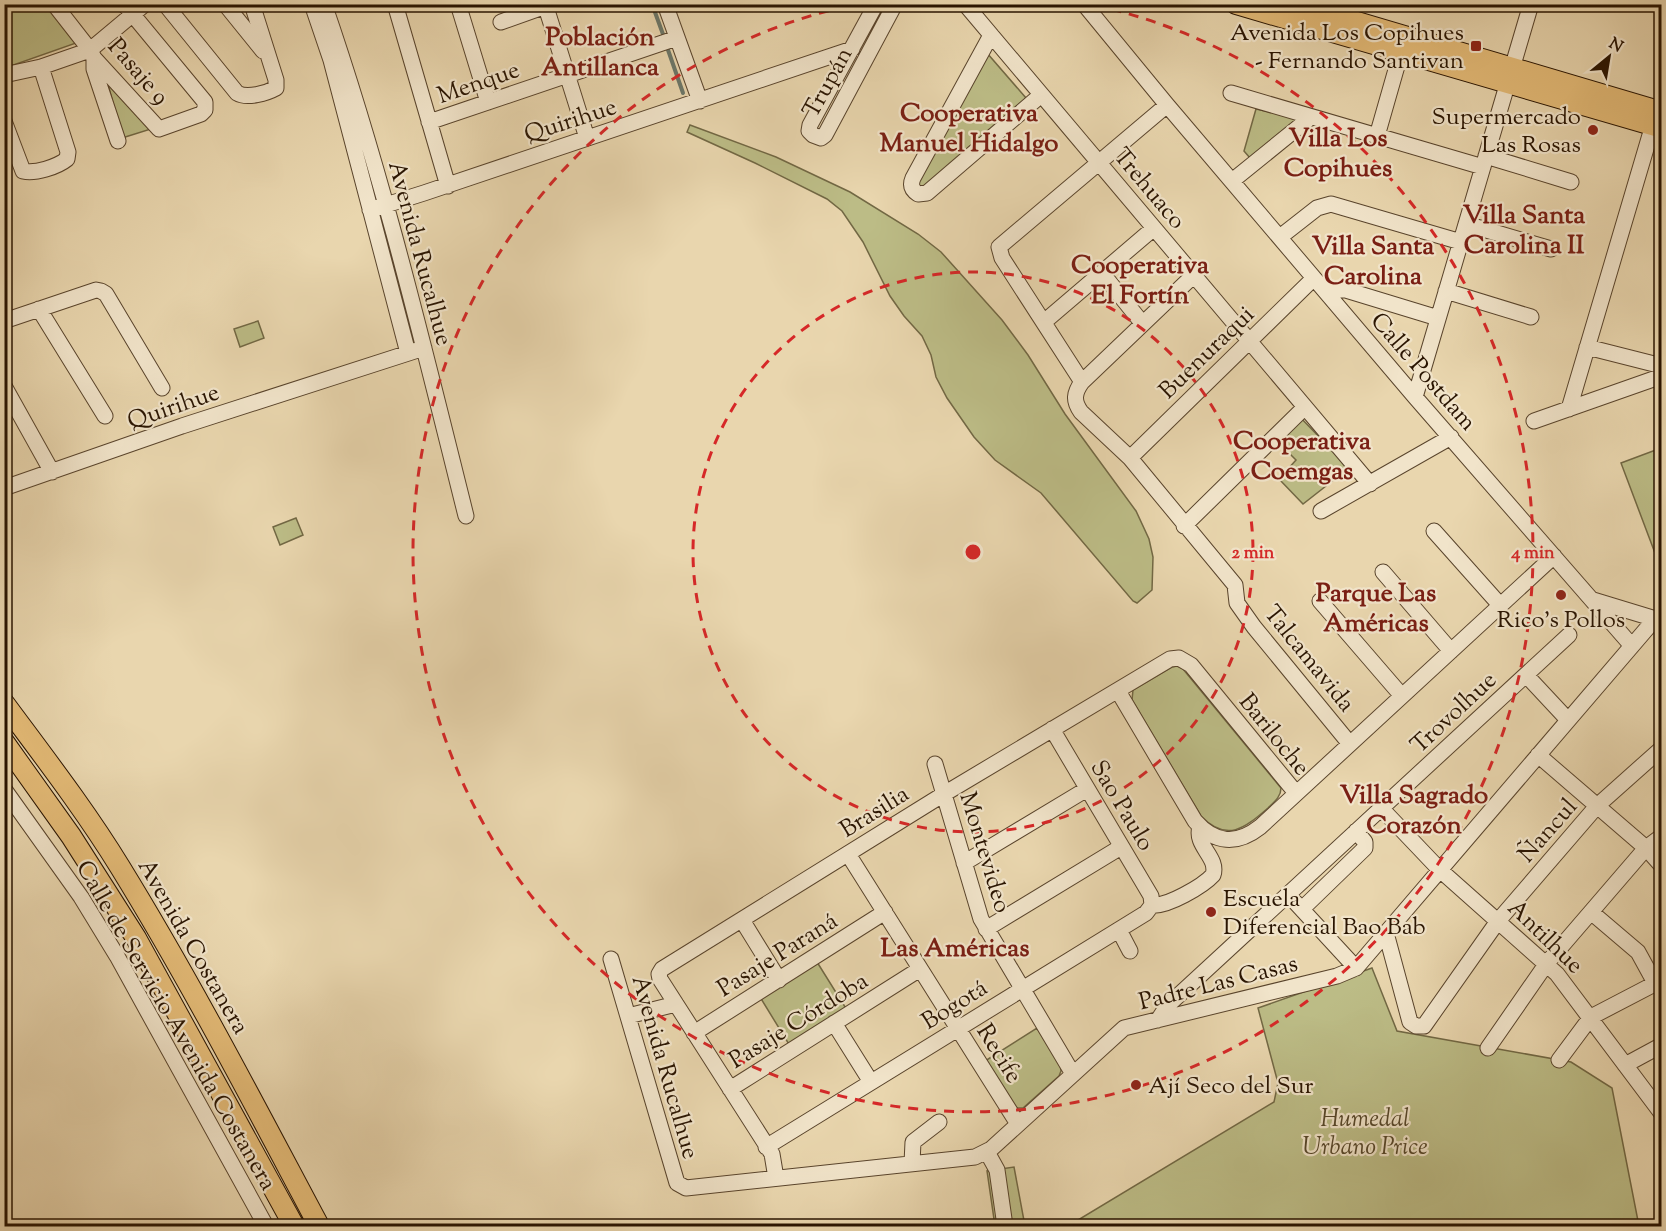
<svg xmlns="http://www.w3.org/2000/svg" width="1666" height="1231" font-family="'Sorts Mill Goudy',serif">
  <rect width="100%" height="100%" fill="#e9d6ae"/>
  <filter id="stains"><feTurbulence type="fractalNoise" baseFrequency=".00333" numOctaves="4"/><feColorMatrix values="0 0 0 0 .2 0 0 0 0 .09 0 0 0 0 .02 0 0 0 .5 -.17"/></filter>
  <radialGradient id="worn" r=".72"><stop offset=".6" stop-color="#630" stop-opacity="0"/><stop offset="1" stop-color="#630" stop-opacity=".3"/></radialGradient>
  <path fill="#bcbc86" stroke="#726844" stroke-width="1.5" d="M4,5h45l30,37 -74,26z
    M987,53l39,45 -102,91 -7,-4z
    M108,84l43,45 -29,9z
    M1256,109l42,9 -48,40 -6,-7z
    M690,125l86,32 74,35 68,42 23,18 61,68 26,35 37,59 71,97 13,28 4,18 -1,33 -15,13 -4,-2 -92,-108 -46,-33 -21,-23 -27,-39 -11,-21 -5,-22 -9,-19 -18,-20 -14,-20 -27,-54 -21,-31 -15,-12 -72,-36 -68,-31z
    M258,321l6,17 -24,9 -6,-18z
    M1299,416l50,52 -46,36 -24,-25 17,-19 -20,-20z
    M1661,448h1l-1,121 -40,-106z
    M296,518l7,17 -23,10 -7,-18z
    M1177,666l6,3 98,119c0,9 -7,14 -13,20 -23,20 -41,35 -67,8l-69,-116 1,-10 39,-23z
    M817,962l30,48 -57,36 -30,-49z
    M1372,968l25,63 174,31 41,26 27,138h-571l206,-124 4,-19 -20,-75z
    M1037,1028l23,36 1,7 -2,5 -36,32h-7l-31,-47z
    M1014,1167l11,59h-30l-8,-55z"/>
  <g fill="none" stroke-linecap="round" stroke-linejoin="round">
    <path stroke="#6b7769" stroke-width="4" d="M652,4l12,33
      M667,47l16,46"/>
    <g stroke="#59442c" stroke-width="17">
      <path id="minor" d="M54,4l36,46 4,8 65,71 42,-15 4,-4v-8l-81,-98
        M165,4l72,89c10,6 30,0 39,-5v-8l-24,-76
        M225,4l38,47
        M312,4l19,56 77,293
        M324,4c58,168 99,340 142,512
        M395,4l53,182
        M458,4l30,98
        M545,4l42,134
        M665,4l35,97
        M876,4l-66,121 -1,6 4,4 8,3 4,-3 70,-131
        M965,4l405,480
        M1084,4l83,101 248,292 217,249
        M501,22l45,-16
        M991,35l-78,143c-3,7 -1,12 5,16l9,-1 114,-98
        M94,58v11l24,72
        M4,75l37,-8 49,-17 55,-46
        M1231,93l252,74
        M4,121l19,50c12,3 34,-4 44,-12l1,-7 -27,-85
        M429,122l248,-84
        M1377,136l24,-84
        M1486,156l85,26
        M1232,181l79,-64
        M370,210l54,-17 428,-144
        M1466,224l85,25
        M1280,237l37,-29 14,-4 130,38
        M1102,273l41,51
        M1194,275l-112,107c-8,11 -9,19 -1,30l49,46 105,127 2,18 17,24 96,117
        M1325,290h21l92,28
        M1446,291l85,26
        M39,309l66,107
        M4,321l92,-31 5,1 5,3 56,94
        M1044,322l110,-94
        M1587,347l75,19
        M1082,382l-80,-124 -3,-11 168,-142
        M4,386l48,86
        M1415,397l116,-393
        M1569,409l84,-284
        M1534,421l128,-45
        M1130,458l184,-180
        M4,488l178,-62 242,-78
        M1321,511l130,-74
        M1184,526l121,-119
        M1434,531l66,74
        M1383,572l68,79
        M1593,600l69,21
        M1320,601l82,95
        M1526,675l42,45
        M1118,691l77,130c20,23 42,24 65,6l294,-271
        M1052,729l99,167 1,9
        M1538,755l108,93 16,18
        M935,764l46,155 92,155
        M4,789l77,108 36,59 149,270
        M1381,808l59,62 117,104 105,140
        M848,854l170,270
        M964,863l123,-74
        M1296,903l60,65
        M1152,905c15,2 51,-19 61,-30 6,-18 -19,-29 -13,-48
        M1302,909l63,-61v-6l-9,-11
        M1591,912l47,40 17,31
        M742,920l37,60
        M986,929l135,-82
        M1119,930l11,21
        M1386,933l24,89 6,4h8l74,-105 99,-115 65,-58
        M611,959l66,224 9,5 289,-31 16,-8 133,-121 213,-52 19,-8 299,-349
        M628,1016l48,-12
        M1158,1020l9,-14 402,-371
        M834,1023l37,59
        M694,1033l191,-121
        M1488,1048l59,-85 99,-115 16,-12
        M1559,1060l32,-43 71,-37
        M1625,1065l37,-20
        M730,1089l190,-120
        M766,1147l380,-234 6,-8
        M987,1152l10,18 8,56
        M912,1163l1,-21 26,-20
        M776,1178l-4,-24 -112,-175 -1,-5 3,-5 282,-175 226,-135 9,-1 12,7 105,128"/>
    </g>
    <g stroke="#291401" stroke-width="22">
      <path id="major" d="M1236,4l426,124
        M1296,4l366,108
        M4,703c40,54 81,107 116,164 72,117 135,239 199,359
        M4,742l67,94 65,102 158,288"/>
    </g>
    <use href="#minor" stroke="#f1e4ca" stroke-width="15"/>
    <use href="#major" stroke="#e4bb77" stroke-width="20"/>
  </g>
  <g fill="none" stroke="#d62828" stroke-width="3" stroke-dasharray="10 8">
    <circle cx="973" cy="552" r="280"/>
    <path d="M1094 5A560 560 0 1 1 852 5"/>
  </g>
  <g fill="#8f2418" stroke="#f1e4ca" stroke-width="2">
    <rect x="1470" y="40" width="12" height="12" rx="3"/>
    <circle cx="1593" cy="130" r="6"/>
    <circle cx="1561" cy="595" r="6"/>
    <circle cx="1211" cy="912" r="6"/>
    <circle cx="1136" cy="1085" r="6"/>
  </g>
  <g text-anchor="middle" stroke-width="4.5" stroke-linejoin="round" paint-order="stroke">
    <g font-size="24" fill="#291401" stroke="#f1e4ca" text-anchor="end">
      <text x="1464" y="40">Avenida Los Copihues<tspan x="1464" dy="28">- Fernando Santivan</tspan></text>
      <text x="1581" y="124">Supermercado<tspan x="1581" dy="28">Las Rosas</tspan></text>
      <text x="1561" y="627" text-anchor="middle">Rico's Pollos</text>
      <text x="1223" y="906" text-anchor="start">Escuela<tspan x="1223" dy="28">Diferencial Bao Bab</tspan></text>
      <text x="1148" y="1093" text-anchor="start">Ají Seco del Sur</text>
    </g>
    <g font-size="24" fill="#291401" stroke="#f1e4ca">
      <text transform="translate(139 71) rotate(49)" y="8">Pasaje 9</text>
      <text transform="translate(478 82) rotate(-19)" y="8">Menque</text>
      <text transform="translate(827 82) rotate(-61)" y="8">Trupán</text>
      <text transform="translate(570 120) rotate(-18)" y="8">Quirihue</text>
      <text transform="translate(1150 188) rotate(50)" y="8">Trehuaco</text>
      <text transform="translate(421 253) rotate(75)" y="8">Avenida Rucalhue</text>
      <text transform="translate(1206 352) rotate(-44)" y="8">Buenuraqui</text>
      <text transform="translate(1424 371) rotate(49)" y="8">Calle Postdam</text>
      <text transform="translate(173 406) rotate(-19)" y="8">Quirihue</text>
      <text transform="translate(1310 658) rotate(51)" y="8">Talcamavida</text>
      <text transform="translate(1453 712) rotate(-43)" y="8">Trovolhue</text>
      <text transform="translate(1275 734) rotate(51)" y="8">Bariloche</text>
      <text transform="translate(1123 805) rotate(59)" y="8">Sao Paulo</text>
      <text transform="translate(874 811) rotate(-32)" y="8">Brasilia</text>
      <text transform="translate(1547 830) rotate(-49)" y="8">Ñancul</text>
      <text transform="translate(986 852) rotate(73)" y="8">Montevideo</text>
      <text transform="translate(1546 936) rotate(44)" y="8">Antilhue</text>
      <text transform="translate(194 946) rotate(60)" y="8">Avenida Costanera</text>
      <text transform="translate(777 954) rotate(-32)" y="8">Pasaje Paraná</text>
      <text transform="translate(1218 982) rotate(-14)" y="8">Padre Las Casas</text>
      <text transform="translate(954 1004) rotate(-32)" y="8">Bogotá</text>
      <text transform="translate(798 1020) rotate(-32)" y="8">Pasaje Córdoba</text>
      <text transform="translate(177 1025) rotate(60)" y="8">Calle de Servicio Avenida Costanera</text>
      <text transform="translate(1000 1053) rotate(58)" y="8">Recife</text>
      <text transform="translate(666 1067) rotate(74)" y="8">Avenida Rucalhue</text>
    </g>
    <g font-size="24" font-style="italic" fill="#554629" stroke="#f1e4ca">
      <text x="1365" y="1126">Humedal<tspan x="1365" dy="28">Urbano Price</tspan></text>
    </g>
    <g font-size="26" font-weight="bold" fill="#7a1f14" stroke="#f1e4ca">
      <text x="600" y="45">Población<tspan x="600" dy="30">Antillanca</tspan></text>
      <text x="969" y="121">Cooperativa<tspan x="969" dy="30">Manuel Hidalgo</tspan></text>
      <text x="1338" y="146">Villa Los<tspan x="1338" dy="30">Copihues</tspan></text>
      <text x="1524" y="223">Villa Santa<tspan x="1524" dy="30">Carolina II</tspan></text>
      <text x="1373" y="254">Villa Santa<tspan x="1373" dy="30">Carolina</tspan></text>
      <text x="1140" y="273">Cooperativa<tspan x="1140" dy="30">El Fortín</tspan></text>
      <text x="1302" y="449">Cooperativa<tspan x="1302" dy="30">Coemgas</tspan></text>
      <text x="1376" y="601">Parque Las<tspan x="1376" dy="30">Américas</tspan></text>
      <text x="1414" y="803">Villa Sagrado<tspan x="1414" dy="30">Corazón</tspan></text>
      <text x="955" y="956">Las Américas</text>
    </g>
  </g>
  <circle cx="973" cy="552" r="9" fill="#d62828" stroke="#f1e4ca" stroke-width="3"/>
  <g font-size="18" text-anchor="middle" font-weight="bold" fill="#d62828" stroke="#f1e4ca" stroke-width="4.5" stroke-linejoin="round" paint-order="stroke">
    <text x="1253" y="558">2 min</text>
    <text x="1533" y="558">4 min</text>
  </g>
  <rect width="1666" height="1231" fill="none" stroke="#e9d6ae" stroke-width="24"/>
  <rect x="6" y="6" width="1654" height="1219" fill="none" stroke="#291401" stroke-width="3"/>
  <rect x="12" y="12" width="1642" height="1207" fill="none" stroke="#291401" stroke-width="1.5"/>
  <g transform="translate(1609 57) rotate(30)" stroke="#f1e4ca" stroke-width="4.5" paint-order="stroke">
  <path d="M0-4.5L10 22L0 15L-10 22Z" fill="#291401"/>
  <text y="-9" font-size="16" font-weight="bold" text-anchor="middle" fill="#291401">N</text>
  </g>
  <rect width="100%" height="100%" filter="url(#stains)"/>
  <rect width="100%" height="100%" fill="url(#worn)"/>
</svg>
